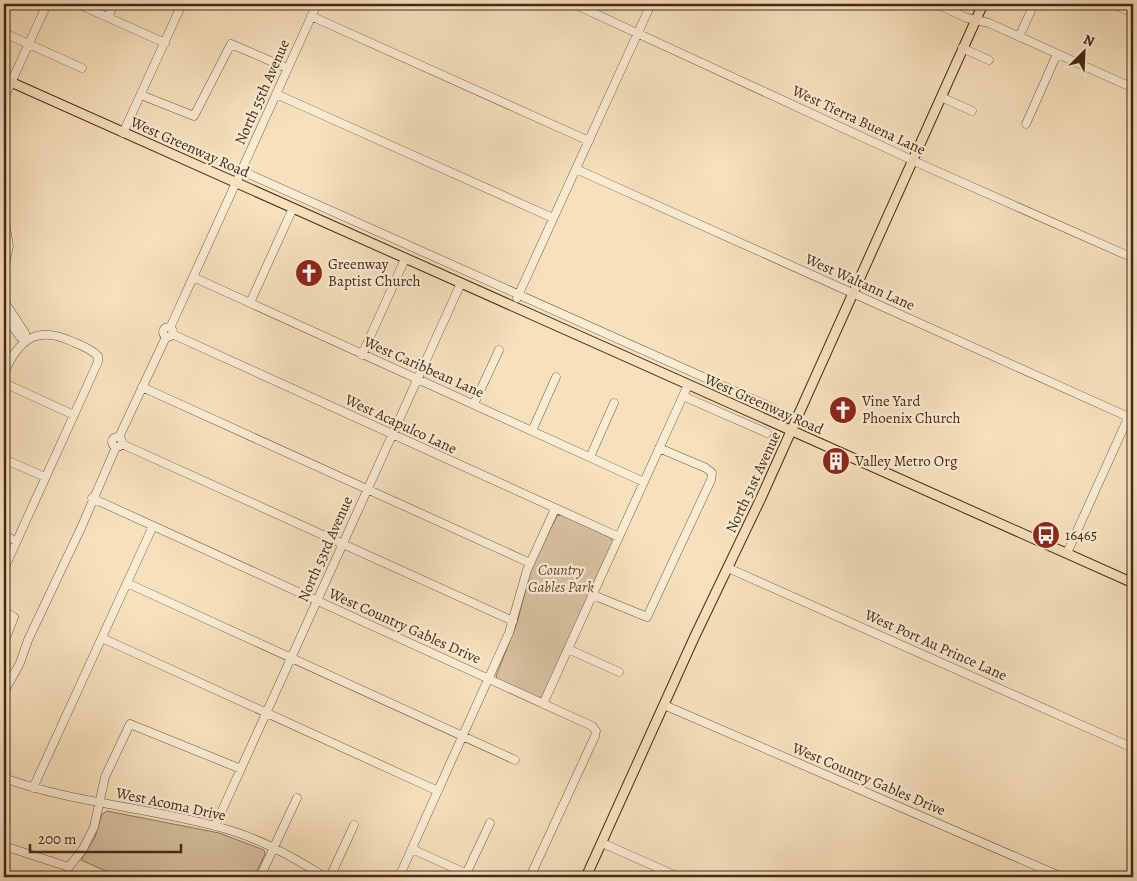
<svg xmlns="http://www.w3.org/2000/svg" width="1137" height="881" font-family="Alegreya,serif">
  <rect width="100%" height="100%" fill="#f7e1bd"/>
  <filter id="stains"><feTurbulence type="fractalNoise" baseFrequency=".004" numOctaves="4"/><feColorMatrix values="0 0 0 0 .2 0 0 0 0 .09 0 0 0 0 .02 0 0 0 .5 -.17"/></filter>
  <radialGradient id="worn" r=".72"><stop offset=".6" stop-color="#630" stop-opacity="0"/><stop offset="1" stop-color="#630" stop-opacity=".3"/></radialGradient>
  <path fill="#d8c2a1" stroke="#8e765c" d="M562,515l49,23 2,4 -71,155 -2,1 -42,-18 -2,-4 21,-53 15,-57 25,-50z
    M107,811l112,22 45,17 1,4 -11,23h-135l-38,-17 14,-23 7,-23z"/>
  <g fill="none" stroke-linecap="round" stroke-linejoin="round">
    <g stroke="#705840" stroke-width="9">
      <path id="minor" d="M78,4l87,39
        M574,4l351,162 208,92
        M936,4l31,14 22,5 144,65
        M1113,4l20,9
        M311,16l278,125
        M108,17l6,-13
        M4,33l78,35
        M1019,37l15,-33
        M962,48l27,12
        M276,94l277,124
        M141,95l53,21 37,-72 56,24
        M941,97l31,14
        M4,98l43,-94
        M1026,124l31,-70
        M123,133l59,-129
        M576,169l557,250
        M251,175l524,234
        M4,216l5,30 -5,24
        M193,277l451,205
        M517,298l134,-294
        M4,301l21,32v8
        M250,303l43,-95
        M4,313l16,24 5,4
        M163 332a5 5 0 1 1 10 0a5 5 0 1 1-10 0Z
        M170,328l147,-324
        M172,334l447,203
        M362,355l43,-96
        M4,373c14,-32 31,-48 67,-32 9,4 19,7 27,15v6l-94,207
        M4,383l70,32
        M142,387l388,176
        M683,396l84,37
        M474,404l25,-54
        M532,431l24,-54
        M119,437l47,-100
        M112 442a5 5 0 1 1 10 0a5 5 0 1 1-10 0Z
        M122,444l391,177
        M590,457l24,-54
        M4,459l41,18
        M92,498l500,228 4,5 -1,5 -65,141
        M4,535l12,6
        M1067,553l66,-146
        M728,568l405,180
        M127,583l388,177
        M593,595l54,22 64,-137 1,-7 -6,-5 -47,-20
        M4,611l10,6 -10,26
        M102,638l336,153
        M568,649l51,23
        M4,692l16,-29 8,-23 53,-112 35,-81
        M543,704l145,-319
        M664,705l398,172
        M4,778c69,25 141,29 211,48 40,10 75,29 110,51
        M33,788l120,-262
        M215,826l246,-543
        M602,843l77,34
        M4,846l65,21 14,-18 11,-22 11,-50 25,-53 111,45
        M412,849l62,28
        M466,874l24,-51
        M260,877l37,-79
        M330,877l24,-52
        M399,877l110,-244 18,-63 28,-61"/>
    </g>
    <g stroke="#432a16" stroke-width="11">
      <path id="major" d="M4,79l1129,504
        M586,877l108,-239 67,-140 222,-494"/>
    </g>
    <use href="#minor" stroke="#faecd4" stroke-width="8"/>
    <use href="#major" stroke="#f7e1bd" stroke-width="9"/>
  </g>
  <defs>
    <g id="church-disc" transform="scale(1.4375)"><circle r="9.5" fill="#8f2418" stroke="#faecd4"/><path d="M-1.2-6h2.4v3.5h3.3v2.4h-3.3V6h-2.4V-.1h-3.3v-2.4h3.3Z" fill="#fff"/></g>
    <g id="building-disc" transform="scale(1.4375)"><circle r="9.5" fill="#8f2418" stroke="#faecd4"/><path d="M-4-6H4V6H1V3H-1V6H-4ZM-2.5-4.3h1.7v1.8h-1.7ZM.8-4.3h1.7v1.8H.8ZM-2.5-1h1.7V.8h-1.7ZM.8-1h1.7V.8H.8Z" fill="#fff"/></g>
    <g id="bus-disc" transform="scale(1.4375)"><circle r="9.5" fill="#8f2418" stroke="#faecd4"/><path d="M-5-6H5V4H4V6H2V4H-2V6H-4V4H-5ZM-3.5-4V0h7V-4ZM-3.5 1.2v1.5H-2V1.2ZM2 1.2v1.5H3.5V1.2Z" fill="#fff"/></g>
  </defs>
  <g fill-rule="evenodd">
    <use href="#church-disc" x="309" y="273"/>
    <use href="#church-disc" x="843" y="410"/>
    <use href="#building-disc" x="836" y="461"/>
    <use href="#bus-disc" x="1046" y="535"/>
  </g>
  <g text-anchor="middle" stroke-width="4.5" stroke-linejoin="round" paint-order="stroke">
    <g font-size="15" fill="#432a16" stroke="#faecd4">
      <text transform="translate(262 92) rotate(-66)" y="5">North 55th Avenue</text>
      <text transform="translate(859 120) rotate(25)" y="5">West Tierra Buena Lane</text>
      <text transform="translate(190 147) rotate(24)" y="5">West Greenway Road</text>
      <text transform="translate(860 282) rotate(24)" y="5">West Waltann Lane</text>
      <text transform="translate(424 367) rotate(24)" y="5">West Caribbean Lane</text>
      <text transform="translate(764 404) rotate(24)" y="5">West Greenway Road</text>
      <text transform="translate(401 424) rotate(25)" y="5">West Acapulco Lane</text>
      <text transform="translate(753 482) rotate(-65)" y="5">North 51st Avenue</text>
      <text transform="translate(325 549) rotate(-66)" y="5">North 53rd Avenue</text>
      <text transform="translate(405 626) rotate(24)" y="5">West Country Gables Drive</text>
      <text transform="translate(936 645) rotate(24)" y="5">West Port Au Prince Lane</text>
      <text transform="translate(869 779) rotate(23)" y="5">West Country Gables Drive</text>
      <text transform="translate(171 804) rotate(12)" y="5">West Acoma Drive</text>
    </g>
    <g font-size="15" fill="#432a16" stroke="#faecd4" text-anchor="start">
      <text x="328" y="269">Greenway<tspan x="328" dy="17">Baptist Church</tspan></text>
      <text x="862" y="406">Vine Yard<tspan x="862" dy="17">Phoenix Church</tspan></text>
      <text x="855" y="466">Valley Metro Org</text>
      <text x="1065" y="540">16465</text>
    </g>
    <g font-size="15" font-style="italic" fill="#614832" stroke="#faecd4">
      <text x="561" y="575">Country<tspan x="561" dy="17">Gables Park</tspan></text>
    </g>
  </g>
  <rect width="1137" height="881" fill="none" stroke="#f7e1bd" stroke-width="20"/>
  <rect x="5" y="5" width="1127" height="871" fill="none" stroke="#432a16" stroke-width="2.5"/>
  <rect x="10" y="10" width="1117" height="861" fill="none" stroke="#432a16"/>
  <g transform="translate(1084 52) rotate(24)" stroke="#faecd4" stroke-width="4" paint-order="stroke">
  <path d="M0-4L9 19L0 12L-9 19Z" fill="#432a16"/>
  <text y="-8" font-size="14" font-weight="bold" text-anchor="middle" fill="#432a16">N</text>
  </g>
  <path d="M30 844v8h151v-8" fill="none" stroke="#432a16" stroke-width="2.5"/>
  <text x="38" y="844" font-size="15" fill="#432a16" stroke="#faecd4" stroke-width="4" paint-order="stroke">200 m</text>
  <rect width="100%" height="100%" filter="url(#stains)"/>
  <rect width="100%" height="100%" fill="url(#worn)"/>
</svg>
